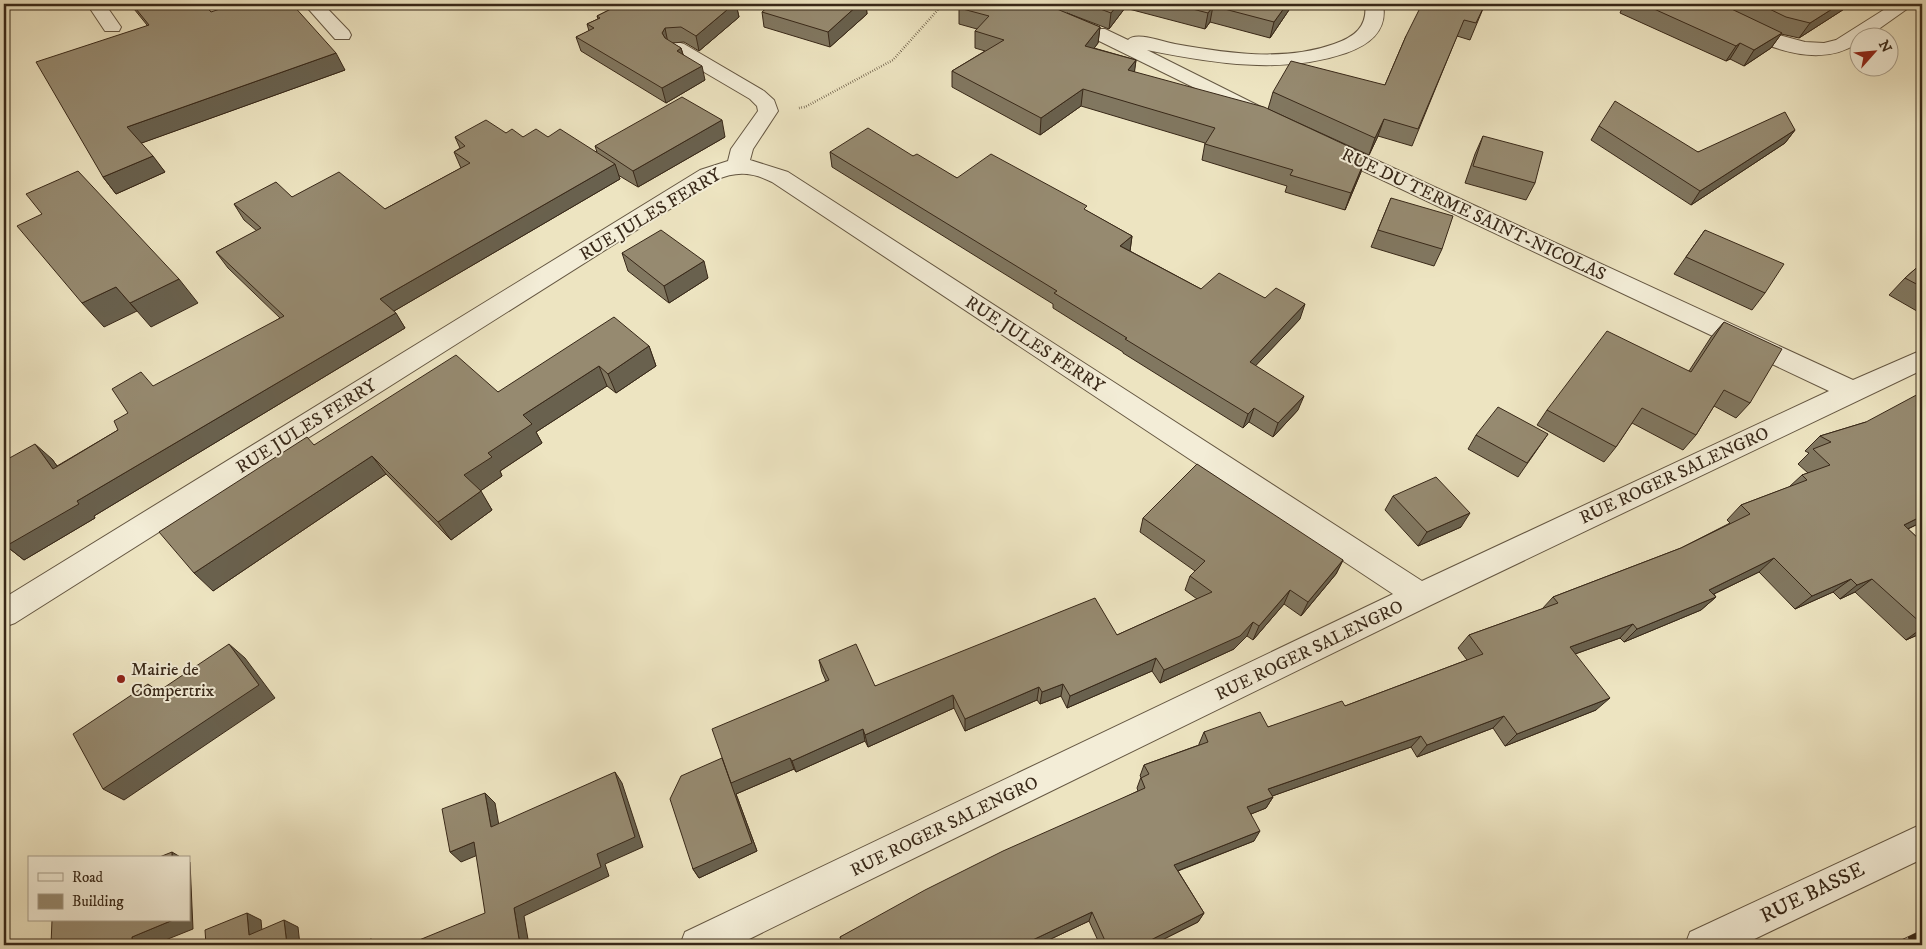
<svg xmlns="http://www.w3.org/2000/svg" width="1926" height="949" font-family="'IM FELL DW Pica',serif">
  <rect width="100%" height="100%" fill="#ede4c1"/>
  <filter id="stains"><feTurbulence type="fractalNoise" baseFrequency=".004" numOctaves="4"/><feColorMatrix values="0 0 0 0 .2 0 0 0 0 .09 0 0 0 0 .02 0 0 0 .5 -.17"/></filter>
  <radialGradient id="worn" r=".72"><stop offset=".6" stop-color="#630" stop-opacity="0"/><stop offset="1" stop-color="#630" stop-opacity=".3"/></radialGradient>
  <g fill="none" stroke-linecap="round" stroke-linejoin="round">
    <g stroke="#655742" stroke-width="2">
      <path id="minor" d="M87,4h18l16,23 -2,4h-14z
        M304,4h19l26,27 2,4 -2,4h-14z
        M1365,4h18c5,27 -14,41 -37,49 -64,22 -134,10 -199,-3l118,59 3,4 -3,4 -7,2 -167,-82 -2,-4 2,-4h14l23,11c8,-9 35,2 47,4 51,9 109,18 159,0 20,-7 34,-17 31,-40z
        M1690,4h23l62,30 30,8 19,1 12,-3 57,-36h21l-48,34h-8v5c-51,34 -119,-11 -165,-35z
        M677,42l7,2 80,47 10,9 4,11 -25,38 -3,11 38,12 634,409 407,-190 -506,-239 -4,-5 4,-5 7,-1 7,1 516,238 69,-30v20l-491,235 -694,340h-57l5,-13 708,-338 -621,-412c-20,-10 -36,-11 -56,-2l-701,443 -11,4v-29l696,-428 28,-9 3,-12 27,-38 -1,-5 -7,-7 -80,-47 -3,-4 3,-4z"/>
    </g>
    <g stroke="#655742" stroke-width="2">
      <path id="tertiary" d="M1922,824v35l-180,86h-57l5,-13z"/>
    </g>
    <path stroke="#382818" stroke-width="2.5" stroke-dasharray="0.5 2" stroke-linecap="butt" d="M799,108l6,-1 88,-47 50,-56"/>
    <use href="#minor" fill="#f3edd7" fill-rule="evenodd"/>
    <use href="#tertiary" fill="#f3edd7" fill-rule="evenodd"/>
    <g stroke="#382818" stroke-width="6">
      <path id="rail" d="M1897,945l25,-12"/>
    </g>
    <use href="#rail" stroke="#f3edd7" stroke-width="4.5" stroke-dasharray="13" stroke-linecap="butt"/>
  </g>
  <path fill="#817760" stroke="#382818" d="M130,4h74l7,8 134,58 -204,73 24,29 -49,22 -13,-17 44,-152z
    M620,4h116l3,13 -40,34 -15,-9 -12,1 9,5 2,6 22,26 -39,23 -85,-52 -5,-14 13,-6 -2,-7 11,-5 -1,-3 24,-12z
    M771,4h95l1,10 -37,33 -66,-20 -2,-15z
    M963,4h330l-23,34 -60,-16 -5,7 -80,-21 -16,21 -42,-16 33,14 -2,16 -4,5 42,12 -2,12 227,100 -16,38 -60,-18 2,-6 -85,-26 3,-17 -124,-37 -41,29 -88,-48v-16l33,-20 -10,-3v-17l2,-2 -18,-5v-16z
    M1485,4l-15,36 -13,-4 -45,110 -34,-10 -9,19 -101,-46 5,-17 112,-7 21,-49z
    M1617,4h235l-53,34 -18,-4 -10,14 -27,18 -14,-7 -4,2 -106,-48 3,-7z
    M1599,126l99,26 97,-22 -10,13 -94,62 -100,-65z
    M506,133l17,4h25l49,15 -2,-6 130,-9 -87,50 -20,-12 2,4 -226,132 11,17 -311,188 1,2 -71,42 -14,-11 42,-90 5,7 61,-36 10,-17 152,-95 -52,-50 -12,-16 41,-21 -13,-11 -10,-16 58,-7 93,12 76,-41 -7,-16 6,-4 -5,-11z
    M1483,136l52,47 -9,17 -61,-17 10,-29z
    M830,152l83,4 44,22 130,33 45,25 -2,15 71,38 64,9 35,21 -45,47 43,44 -25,27 -24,-15 -6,6 -120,-75v-1l-70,-44v-4l-221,-137z
    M1391,198l51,51 -8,17 -63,-19z
    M1705,230l60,63 -13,17 -78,-36z
    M622,253l86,25 -39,25 -41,-32z
    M1922,263v51l-33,-19 16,-17z
    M1724,322l26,81 -14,15 -22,-12 -18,29 -13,15 -51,-27 -16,24 -12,15 -67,-37 10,-15 142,-39 22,-34z
    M649,346l7,20 -40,27 -9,-7 -71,46 6,11 -42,28 2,5 -22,15 12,19 -41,30 -65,-66 -173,117 101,-146 184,-53z
    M1866,422l56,100 -14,7 14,13v91l-16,7 -51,-48 -15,7 -7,-7 -38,17 -36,-37 -45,22 2,3 -15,13 -77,32 -4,-4 -45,16 21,56 -91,36 -12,-18 -76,29 -6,-10 -139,49 1,1 -7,11 -15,6 3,27 -76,30 26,42 -6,9 -46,23h-52l-11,-24 -51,24h-195l-3,-8 298,-146 -1,-3 4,-11 -1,-1 4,-11 55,-20v-1l5,-12 64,-5 77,-21 122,-46 -9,-12 11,-13 73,-26 11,-12 128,-49 49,-25 -3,-3 14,-15 48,-18 13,-12 6,-2 -10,-9 11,-11 -4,-2 15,-15z
    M1548,434l-30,43 -50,-28 8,-14z
    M1393,496l68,31 -43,19 -33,-36z
    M1143,518l200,42 -7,14 -35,42 -17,-12 -31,36 -6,-4 -13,13 -74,34 -8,-12 -85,37 -6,-12 -21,8 -3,-4 -72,31 -11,-23 -86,39 -3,-6 -69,31 -2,-3 -58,25 21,57 -58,27 -6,-9 29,-111 104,-77 -4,-9 -3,-12 56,26 242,-51 80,-36 -12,-9 5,-14 5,-5 -55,-39z"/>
  <path fill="#69614e" stroke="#382818" d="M734,4h2l3,13 -40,34 -3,-15z
    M859,4h7l1,10 -37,33 -2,-15z
    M1118,4h8l-1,4 -16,21 2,-16z
    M1287,4h6l-23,34 4,-16z
    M1840,4h12l-53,34 11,-15z
    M1213,6l-3,16 -5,7 3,-16z
    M1100,27l-2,16 -14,19 1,-16z
    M665,28l3,15 -6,-10z
    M1782,33l-11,15 -27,18 10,-16z
    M1740,43l-10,16 -4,2 10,-15z
    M681,48l4,15 -8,-12z
    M336,53l9,17 -206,74 -12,-17z
    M1136,60l-2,16 -6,-6z
    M702,66l3,14 -39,23 -4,-15z
    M1083,89l-2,17 -41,29 1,-17z
    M1384,119l-6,17 -9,19 6,-17z
    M722,120l3,17 -87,50 -5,-16z
    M1795,130l-10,13 -94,62 9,-14z
    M1367,155l-6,17 -16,38 6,-17z
    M153,156l12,16 -49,22 -13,-17z
    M615,164l5,15 -231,135 -9,-15z
    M1132,236l-2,15 -10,-5z
    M704,261l4,17 -39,25 -5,-17z
    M179,279l19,24 -47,24 -21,-24z
    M116,287l21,24 -33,16 -22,-24z
    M1305,304l-5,15 -55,58 5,-15z
    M396,313l9,15 -311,188 1,2 -71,42 -14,-11 -6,3v-14l73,-37z
    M649,346l7,20 -40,27 -8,-19z
    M599,366l8,20 -71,46 6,11 -42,28 2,5 -26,18 -12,-19 59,-60z
    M1304,396l-6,14 -25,27 5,-14z
    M1254,408l-5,14 -6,6 5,-14z
    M35,444l17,15 17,24 -16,-14z
    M372,456l14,18 -173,117 -19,-18z
    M481,491l11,19 -41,30 -13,-18z
    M1470,513l-9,14 -43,19 9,-14z
    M1922,516v6l-36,17 18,-14z
    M1774,558l-15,14 -64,31 14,-13z
    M1343,560l-7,14 -35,42 7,-14z
    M1851,579l-18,13 -38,17 17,-13z
    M1872,579l-17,13 -15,7 17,-14z
    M1290,590l-6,14 -31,36 6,-14z
    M1716,597l-15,13 -77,32 13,-13z
    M1253,622l-6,14 -13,13 -74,34 4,-13z
    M1633,624l-13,14 -62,22 12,-13z
    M1922,628v5l-16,7z
    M229,644l16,14 30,40 -151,102 -21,-11z
    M1156,658l-4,13 -85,37 3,-12z
    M148,684l18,13 -10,-4z
    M1063,684l-2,12 -21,8 2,-12z
    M1039,687l-2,13 -72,31v-12z
    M953,695l1,13 -86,39 -3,-12z
    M1610,698l-14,12 -91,36 12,-12z
    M1504,716l-11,12 -76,29 10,-12z
    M863,729l2,12 -69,31 -4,-11z
    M1421,736l-10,11 -150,53 7,-11z
    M723,758h67l4,11 -58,25 21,57 -58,27 -6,-9z
    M615,772l7,11 21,64 -38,17 4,12 -85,40 5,29h-9l-6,-37 83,-54z
    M485,793l10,10 6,34 -10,-10z
    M1273,797l-7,11 -25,10 6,-11z
    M1260,831l-6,10 -85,33 5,-9z
    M474,842l11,10 -24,10 -11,-10z
    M172,852l10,6h-10z
    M189,861l1,1 3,67 -40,16h-21v-8l41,-17h16z
    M1092,912l-3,9 -51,24h-16z
    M247,913l14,7 2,22 -14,-7z
    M1204,913l-6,9 -46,23h-11z
    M284,920l14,7 2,18h-13z
    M371,939l11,6h-16z"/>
  <path fill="#968a70" stroke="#382818" d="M132,4h72l7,8 23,-8h58l44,49 -209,74 26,29 -50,21 -67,-115 113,-37z
    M621,4h113l-38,32 -15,-9 -16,1 -3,5 3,5 16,10 -4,3 25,15 -40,22 -86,-51 18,-9 -7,-4 13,-6 -3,-2z
    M771,4h88l-31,28 -66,-20z
    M963,4h82l55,23 -15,19 51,14 -8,10 136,37 103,48 -16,38 -61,-18 3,-5 -88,-26 10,-16 -132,-39 -42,29 -89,-47 52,-31 -29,-9 14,-15 -30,-8z
    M1087,4h31l-7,9z
    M1173,4h114l-13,18 -61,-16 -5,7z
    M1422,4h63l-9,19 -12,-3 -46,109 -34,-10 -9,19 -102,-46 18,-31 94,24 21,-49z
    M1643,4h78l61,29 -28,17 -14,-7 -4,3z
    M1759,4h81l-30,19 -24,-6z
    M682,97l40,23 -89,51 -38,-25z
    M1615,101l83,51 87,-40 10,18 -95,61 -101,-65z
    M486,120l20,13 6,-4 11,8 13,-8 12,8 12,-8 55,35 -235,135 16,14 -319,188 2,3 -73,42 -2,-3v-82l31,-17 18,25 65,-39 -4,-9 14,-8 -16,-24 29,-17 12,14 131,-70 -68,-64 45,-24 -27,-24 42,-22 16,15 47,-25 46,37 85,-46 -16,-11 11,-6 -10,-9z
    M868,128l45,28 4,-2 40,24 34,-24 96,52 -3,3 48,27 -12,10 81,43 18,-16 46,25 11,-10 29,16 -55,58 54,34 -26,27 -24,-15 -6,6 -123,-75 2,-1 -73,-45 3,-2 -227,-139z
    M1483,136l60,16 -8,31 -62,-17z
    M78,171l101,108 -49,24 -14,-16 -34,16 -65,-77 25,-12 -16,-20z
    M1391,198l62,18 -11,33 -64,-19z
    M661,230l43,31 -40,25 -42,-33z
    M1705,230l79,34 -19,29 -79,-36z
    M1922,263v24l-17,-9z
    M614,317l35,29 -41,28 -9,-8 -76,49 9,9 -44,29 4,4 -28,18 17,16 -43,31 -66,-66 -178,117 -35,-41 148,-95 7,8 142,-90 42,37z
    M1724,322l58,27 -32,54 -26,-13 -28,45 -54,-27 -26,39 -69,-37 60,-79 84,41z
    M1922,392v124l-18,9 18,17v82l-50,-45 -15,6 -6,-6 -39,17 -38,-38 -65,32 7,7 -79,32 -4,-5 -63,23 40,51 -93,36 -13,-18 -77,29 -6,-9 -153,53 5,8 -26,10 13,24 -86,34 30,48 -63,32h-34l-15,-33 -70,33h-178l-4,-8 85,-47 78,-39 142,-63 -4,-10 8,-4 -5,-9 64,-23 -4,-10 56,-20 8,15 74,-26 3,5 138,-52 -14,-19 89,-32 -5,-6 128,-49 69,-34 -9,-9 66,-25 -5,-5 28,-10 -17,-16 18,-7 -11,-6 46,-14z
    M1498,407l50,27 -21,29 -51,-28z
    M1197,464l146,96 -35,42 -18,-12 -31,36 -6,-4 -13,14 -76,34 -8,-12 -86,38 -7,-12 -21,8 -3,-5 -74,32 -12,-24 -88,40 -2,-6 -71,32 -2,-3 -59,25 -19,-54 117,-49 -10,-20 37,-16 19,42 220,-88 22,37 95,-43 -22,-16 15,-15 -62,-43z
    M1436,477l34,36 -43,19 -34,-36z
    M229,644l30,41 -156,104 -30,-55 75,-50 8,9z
    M722,758l30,85 -59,26 -23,-70 11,-23z
    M615,772l20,65 -38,17 4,13 -87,41 6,37h-113l78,-32 -11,-71 -24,10 -8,-43 43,-16 6,34z
    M172,852v6h-15z
    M247,913l2,22 35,-15 3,25h-81l-1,-15z
    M52,920h121l-41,17v8h-81z
    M371,939l-5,6h-10z"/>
  <circle fill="#8f2418" stroke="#f3edd7" stroke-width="2" cx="121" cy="679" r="5"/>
  <g text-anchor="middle" stroke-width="4" stroke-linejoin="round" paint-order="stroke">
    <g font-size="18" fill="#382818" stroke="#f3edd7">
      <text transform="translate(650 214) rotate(-31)" y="6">RUE JULES FERRY</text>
      <text transform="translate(1474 214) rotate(25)" y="6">RUE DU TERME SAINT-NICOLAS</text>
      <text transform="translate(1035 344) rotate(33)" y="6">RUE JULES FERRY</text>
      <text transform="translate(306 426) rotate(-32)" y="6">RUE JULES FERRY</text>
      <text transform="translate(1674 475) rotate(-25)" y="6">RUE ROGER SALENGRO</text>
      <text transform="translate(1309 650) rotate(-26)" y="6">RUE ROGER SALENGRO</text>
      <text transform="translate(944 826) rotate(-26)" y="6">RUE ROGER SALENGRO</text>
    </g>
    <g font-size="18" fill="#382818" stroke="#f3edd7" text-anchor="start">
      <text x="131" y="675">Mairie de<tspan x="131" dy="21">Compertrix</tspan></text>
    </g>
    <g font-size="21" fill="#382818" stroke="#f3edd7">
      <text transform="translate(1812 892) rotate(-26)" y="7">RUE BASSE</text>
    </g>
  </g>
  <rect width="1926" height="949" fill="none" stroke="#ede4c1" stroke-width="20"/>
  <rect x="5" y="5" width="1916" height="939" fill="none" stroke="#382818" stroke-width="2.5"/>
  <rect x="10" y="10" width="1906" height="929" fill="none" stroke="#382818"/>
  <rect x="28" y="856" width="162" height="65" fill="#f3edd7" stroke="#a89e8b"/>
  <rect x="38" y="873" width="25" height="8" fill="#f3edd7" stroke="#a89e8b"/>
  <text x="72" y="882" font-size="15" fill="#382818">Road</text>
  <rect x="38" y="894" width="25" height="15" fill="#968a70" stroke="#a89e8b"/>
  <text x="72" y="906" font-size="15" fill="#382818">Building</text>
  <g transform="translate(1874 52) rotate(63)"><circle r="24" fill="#f3edd7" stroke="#a89e8b"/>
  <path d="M0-4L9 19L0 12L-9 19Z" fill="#8f2418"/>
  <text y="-8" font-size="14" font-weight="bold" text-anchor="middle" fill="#382818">N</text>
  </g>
  <rect width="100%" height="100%" filter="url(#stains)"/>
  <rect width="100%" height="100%" fill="url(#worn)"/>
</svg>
